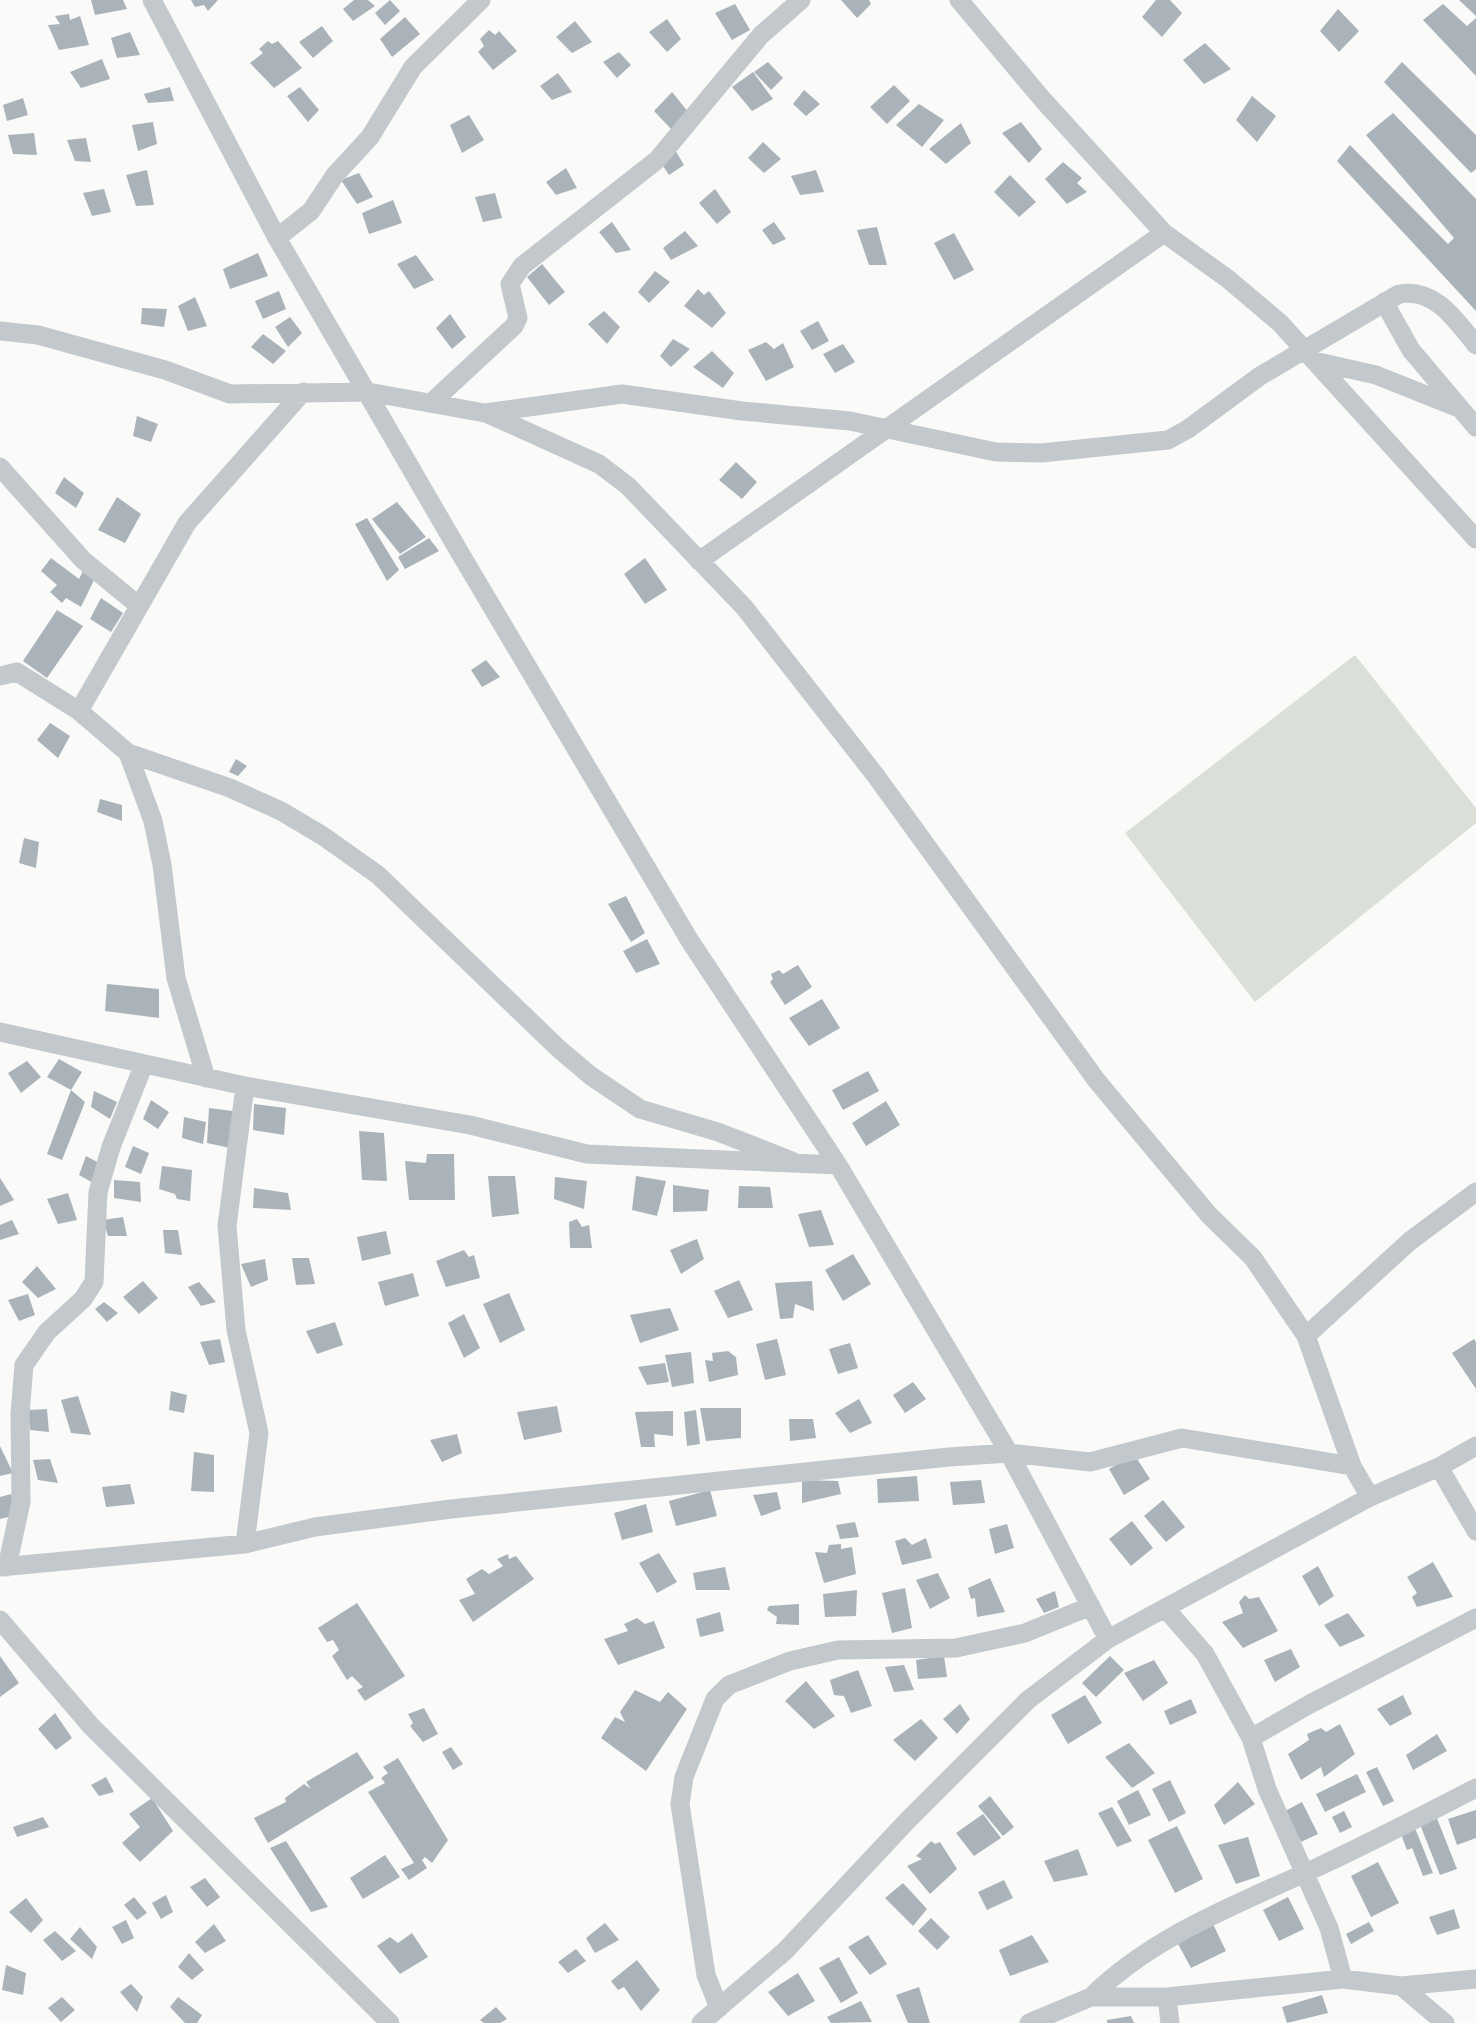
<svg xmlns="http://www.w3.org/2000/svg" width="1476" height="2023" font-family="'PT Sans Narrow',sans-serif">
  <rect width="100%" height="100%" fill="#fafaf8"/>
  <path fill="#dadfd7" d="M1355,655l121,153v15l-221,179 -130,-169z"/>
  <path fill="#aab3b9" d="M91,0h32l4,9 -32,6z
    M191,0h27l-10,11 -4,-6 -9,2z
    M354,0h14l7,6 -22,15 -10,-12z
    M390,0l10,11 -15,14 -10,-12z
    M841,0h28l2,4 -14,14z
    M1156,0h14l12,13 -20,24 -20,-20z
    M1459,0h17v16z
    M735,4l15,26 -18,10 -17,-27z
    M1443,4l24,22 9,-8v58l-53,-56z
    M1338,9l21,22 -20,21 -19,-21z
    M69,14l1,6 10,-4 9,29 -30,5 -11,-25 12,-1 -5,-8z
    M405,17l15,17 -28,23 -12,-18z
    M667,19l14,20 -14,13 -18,-20z
    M575,21l17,21 -20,11 -16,-16z
    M322,26l11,15 -20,17 -14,-16z
    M489,30l6,5 4,-4 18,20 -24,19 -15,-18 6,-6 -4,-7z
    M130,32l10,23 -23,3 -6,-20z
    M268,41l4,3 6,-3 24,27 -28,20 -24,-25 13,-10 -4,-4z
    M1205,43l26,26 -27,15 -21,-24z
    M619,52l12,13 -14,13 -14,-16z
    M102,59l8,20 -29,9 -11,-16z
    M768,62l15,16 -12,12 -17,-18z
    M1402,62l74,73v34l-5,4 -87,-91z
    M753,72l20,27 -21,12 -20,-24z
    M558,73l14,19 -20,8 -12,-14z
    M894,85l16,16 -23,23 -17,-17z
    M170,87l4,14 -26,2 -4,-9z
    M300,87l19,23 -11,12 -21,-26z
    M804,90l16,14 -14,12 -13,-12z
    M672,92l17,21 -18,16 -17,-18z
    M1252,96l24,20 -19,26 -21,-22z
    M23,98l5,17 -21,6 -4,-16z
    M919,104l25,16 -22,27 -26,-22z
    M1393,113l83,86v112l-139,-150 13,-16 98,99 6,-6 -88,-103z
    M469,115l15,25 -22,13 -12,-28z
    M153,122l4,22 -19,7 -6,-26z
    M1021,122l21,27 -13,14 -27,-30z
    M961,123l10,20 -25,21 -17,-15z
    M34,133l3,22 -24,-1 -5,-19z
    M86,138l5,24 -16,-1 -8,-21z
    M763,142l18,17 -17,14 -16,-15z
    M674,148l10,17 -15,10 -8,-12z
    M1063,162l19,16 -5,5 10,9 -20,12 -22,-25z
    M566,168l11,20 -21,7 -10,-13z
    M147,170l7,35 -18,1 -10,-31z
    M816,170l8,22 -24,3 -9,-19z
    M359,173l14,24 -16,7 -16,-24z
    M1010,175l26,27 -17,15 -25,-25z
    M104,189l7,23 -19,4 -9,-23z
    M715,189l16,23 -14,12 -18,-21z
    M495,193l7,25 -19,4 -8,-25z
    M393,200l9,23 -33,11 -7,-21z
    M612,222l19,28 -15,3 -17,-21z
    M774,222l12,17 -13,6 -11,-15z
    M877,227l10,38h-18l-12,-35z
    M685,231l13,15 -27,14 -8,-12z
    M954,233l20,37 -20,10 -20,-37z
    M258,253l10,23 -38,13 -7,-20z
    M416,255l18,25 -20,9 -17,-25z
    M542,264l23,28 -16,13 -22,-28z
    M655,271l15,11 -21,21 -11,-11z
    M698,289l6,6 5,-4 17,22 -14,15 -28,-22z
    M279,291l7,18 -23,10 -8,-18z
    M195,297l12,29 -19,5 -10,-25z
    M142,308l25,1 -3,18 -23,-3z
    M604,311l16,16 -13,17 -19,-20z
    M450,314l16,23 -14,12 -16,-21z
    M290,317l12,16 -14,14 -13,-20z
    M818,321l11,20 -17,9 -12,-19z
    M263,334l23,17 -13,13 -22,-17z
    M673,339l17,10 -19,18 -11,-11z
    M766,342l8,7 9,-6 11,24 -28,14 -18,-31z
    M843,344l12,18 -20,11 -12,-19z
    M712,351l22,22 -11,15 -30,-21z
    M137,416l21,8 -7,18 -18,-6z
    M736,462l21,20 -15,17 -23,-19z
    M64,477l20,16 -8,15 -21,-15z
    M117,497l24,17 -16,29 -27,-13z
    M397,502l29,35 -26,17 -28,-35z
    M367,518l32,52 -12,11 -32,-57z
    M429,538l10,13 -34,18 -7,-12z
    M51,558l28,21 4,-8 11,9 -13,27 -15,-9 -4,5 -12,-11 7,-7 -16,-14z
    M645,558l22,32 -22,14 -21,-30z
    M101,598l22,15 -12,19 -21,-13z
    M57,610l26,16 -36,52 -24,-17z
    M486,660l14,17 -18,10 -11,-17z
    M50,723l20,13 -12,22 -21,-18z
    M236,759l11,7 -9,10 -9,-4z
    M100,799l22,6v16l-25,-9z
    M24,838l15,4 -3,26 -17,-5z
    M626,896l19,37 -14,9 -23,-38z
    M647,939l13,25 -24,9 -13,-22z
    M798,965l14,22 -27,18 -15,-23 3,-3 -2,-5 8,-4 4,4z
    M107,984l52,5v29l-54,-7z
    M822,999l18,29 -31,18 -20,-28z
    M59,1059l23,13 -11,18 -24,-13z
    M27,1061l14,16 -20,16 -13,-20z
    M868,1071l11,20 -36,19 -11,-20z
    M71,1090l14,12 -23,58 -15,-6z
    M94,1091l23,11 -7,17 -19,-12z
    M151,1100l18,12 -11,17 -15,-10z
    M886,1101l14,24 -34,21 -14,-23z
    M254,1104l32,4 -2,27 -31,-5z
    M209,1108l24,3 -3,37 -23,-5z
    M184,1117l22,5 -3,22 -21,-6z
    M359,1131l25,2 3,48 -25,-1z
    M133,1146l16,7 -8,21 -16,-7z
    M427,1154h27l1,46h-46l-4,-39 21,2z
    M86,1156l17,9 -8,19 -16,-9z
    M162,1166l30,4 -2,31 -13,-2 -2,-5 -16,-5z
    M488,1176h27l4,38 -27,3z
    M636,1176l30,5 -9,35 -25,-6z
    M555,1177l32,4 -3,28 -30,-10z
    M0,1178l14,22 -14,6z
    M114,1180l26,2 1,20 -27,-4z
    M673,1185l36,5 -2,21 -34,1z
    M739,1186l31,1 3,21h-35z
    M254,1188l34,5 3,17 -38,-2z
    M68,1193l9,27 -19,4 -11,-25z
    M821,1210l13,35 -25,2 -11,-33z
    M123,1217l4,19h-19l-5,-16z
    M577,1219l5,8 7,-2 3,23h-22l-1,-26z
    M12,1220l7,14 -19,6v-15z
    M163,1230h15l4,25 -17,-2z
    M386,1231l5,23 -29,7 -5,-24z
    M697,1239l7,20 -23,15 -11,-24z
    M464,1250l5,7 5,-2 6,23 -34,9 -10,-26z
    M853,1254l18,30 -28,17 -18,-31z
    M292,1258h17l6,26 -19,1z
    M265,1259l3,21 -17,7 -10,-23z
    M37,1266l19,23 -18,9 -16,-16z
    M413,1273l6,23 -34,10 -7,-24z
    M739,1280l14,30 -25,8 -14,-27z
    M143,1281l15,17 -19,16 -16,-17z
    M812,1281l2,30 -19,-7 -2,14 -13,1 -5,-36z
    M199,1282l17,20 -15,4 -13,-19z
    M509,1293l16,37 -25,13 -17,-39z
    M28,1294l7,21 -16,6 -11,-21z
    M104,1302l14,11 -11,9 -12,-13z
    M670,1308l9,22 -39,13 -10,-28z
    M464,1314l16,34 -16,10 -16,-35z
    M335,1322l8,23 -26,9 -11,-23z
    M220,1339l5,23 -16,3 -9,-23z
    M777,1339l9,36 -21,5 -9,-36z
    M1474,1339l2,3v47l-24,-36z
    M850,1343l8,25 -20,6 -9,-25z
    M728,1351l8,6 2,18 -29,7 -4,-22 8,1 -1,-8z
    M691,1352l3,31 -22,4 -7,-32z
    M665,1363l4,19 -22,3 -9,-18z
    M913,1382l13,17 -21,14 -12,-18z
    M171,1391l16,4 -3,18 -15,-3z
    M78,1396l13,39 -20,-2 -10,-33z
    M859,1399l13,24 -22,10 -15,-20z
    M557,1406l5,26 -38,8 -7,-28z
    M700,1408h41v30l-35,3z
    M47,1409l2,23 -19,-2 -2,-20z
    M696,1410l4,34 -13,2 -3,-34z
    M673,1411v25l-19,-2 1,13h-14l-6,-35z
    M789,1419h24l3,19 -26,3z
    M457,1434l5,19 -20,9 -12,-22z
    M0,1446l13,27 -13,3z
    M194,1452l20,3v37l-23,-1z
    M1134,1454l16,25 -26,16 -15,-26z
    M50,1459l8,24 -20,-3 -5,-20z
    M917,1476l2,25 -41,2 -1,-24z
    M802,1480l36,1 3,13 -39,9z
    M981,1480l4,23 -32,2 -3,-23z
    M130,1484l5,20 -29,3 -4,-20z
    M710,1490l7,26 -41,10 -7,-25z
    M777,1492l4,17 -20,7 -8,-21z
    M11,1494l6,21 -17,4v-22z
    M1163,1500l22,27 -19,15 -22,-26z
    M646,1504l7,28 -31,8 -8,-27z
    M1132,1521l21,27 -22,18 -22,-27z
    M855,1522l4,15 -19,2 -4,-14z
    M1007,1524l7,24 -19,6 -6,-25z
    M905,1538l7,7 14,-7 6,20 -30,7 -7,-24z
    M841,1544v5l11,-2 4,27 -32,9 -9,-31 12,1 2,-8z
    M659,1553l18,29 -20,11 -18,-30z
    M508,1554l1,5 7,-3 18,23 -61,43 -14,-22 16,-6 -9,-15 16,-10 7,5 14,-8 -6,-7z
    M1433,1562l20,35 -36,10 -5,-10 5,-4 -10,-16z
    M1318,1566l16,30 -15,10 -17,-30z
    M725,1567l5,23h-34l-3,-17z
    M938,1573l12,25 -20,11 -14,-29z
    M990,1578l15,34 -28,5 -2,-19 -4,1 -3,-11z
    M905,1588l7,40 -20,5 -10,-40z
    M857,1590l-1,26 -31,1 -2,-23z
    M1055,1591l4,16 -15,6 -8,-14z
    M1245,1595l4,4 10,-2 19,34 -35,17 -21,-26 21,-9 -4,-11z
    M357,1603l48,73 -40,25 -8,-11 6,-3 -11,-11 -5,4 -15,-24 7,-6 -6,-10 -6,2 -9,-14z
    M799,1604v21l-23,-1 1,-7 -10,-7 2,-4z
    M720,1612l4,19 -24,6 -4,-18z
    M1348,1613l17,23 -25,11 -16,-22z
    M637,1618l8,6 9,-3 11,27 -47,17 -14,-26 24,-8 -4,-7z
    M1291,1649l9,18 -25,15 -11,-22z
    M0,1656l19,27 -19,14z
    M944,1656l3,21 -29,2 -2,-19z
    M1110,1656l14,14 -28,27 -14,-14z
    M1154,1660l14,23 -25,18 -19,-28z
    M904,1665l10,25 -20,2 -9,-25z
    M858,1670l14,36 -21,7 -7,-17 -10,-1 -4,-15z
    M806,1681l29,35 -21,13 -29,-28z
    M635,1690l25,12 8,-10 19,17 -41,62 -45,-33 14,-21 10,5 -5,-10z
    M1085,1695l17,28 -34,21 -17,-29z
    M1403,1695l9,19 -22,12 -13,-17z
    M1191,1699l6,14 -27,12 -6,-14z
    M960,1704l10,15 -13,15 -14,-15z
    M424,1708l14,26 -15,8 -13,-16 3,-3 -5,-9z
    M55,1713l17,25 -16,12 -18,-21z
    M921,1719l17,19 -23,23 -22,-21z
    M1340,1724l15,30 -31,23 -3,-10 -20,13 -13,-26 21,-14 -2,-6 14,-6 5,4z
    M1437,1734l10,17 -34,19 -7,-15z
    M1129,1743l26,30 -23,15 -27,-31z
    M451,1747l12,17 -10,6 -11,-18z
    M357,1752l17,26 -106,65 -14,-25 32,-16 -1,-4 19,-14 7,5 -5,-7z
    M398,1758l50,82 -16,23 -7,-6 -3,3 5,8 -18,12 -8,-11 13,-6 -46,-71 17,-9 -4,-5 7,-5 -5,-6z
    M1377,1767l17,34 -11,5 -17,-34z
    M1357,1774l9,18 -41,20 -9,-18z
    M106,1777l8,15 -15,4 -8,-11z
    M1170,1780l16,33 -17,9 -17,-33z
    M1238,1782l17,22 -31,21 -10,-20z
    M1138,1790l13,25 -22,10 -12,-24z
    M990,1796l24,31 -11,9 -25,-30z
    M152,1798l21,33 -33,31 -18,-19 18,-16 -11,-13z
    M1302,1802l16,32 -17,8 -16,-31z
    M1112,1807l20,34 -15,6 -19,-34z
    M1476,1810v28l-19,7 -9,-26z
    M1344,1811l8,16 -12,6 -8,-16z
    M983,1814l18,24 -27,18 -18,-23z
    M1436,1816l21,53 -17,6 -21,-53z
    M43,1817l6,10 -32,10 -4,-10z
    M1413,1823l20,50 -10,3 -11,-28 -5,2 -8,-21z
    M1177,1826l26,53 -28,14 -27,-53z
    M1248,1837l12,39 -24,8 -18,-39z
    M286,1841l42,66 -17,5 -41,-64z
    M931,1841l4,3 5,-2 17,27 -27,25 -23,-28 15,-7 -6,-3z
    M1078,1849l10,26 -34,7 -10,-21z
    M385,1855l15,22 -37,22 -13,-21z
    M1378,1862l21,41 -28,14 -20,-41z
    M205,1878l15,19 -13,10 -17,-20z
    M1004,1880l9,18 -26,12 -9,-18z
    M903,1883l24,26 -14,17 -28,-28z
    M166,1895l7,17 -12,7 -9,-16z
    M134,1897l13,16 -10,7 -13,-15z
    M1288,1897l16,32 -25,12 -16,-31z
    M26,1898l17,22 -12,13 -22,-21z
    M1454,1909l6,19 -23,7 -8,-18z
    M931,1918l19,19 -13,13 -19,-19z
    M126,1920l8,18 -12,6 -10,-17z
    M1369,1922l5,9 -23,13 -5,-10z
    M605,1923l14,17 -24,13 -9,-15z
    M214,1924l12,17 -21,12 -10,-11z
    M1213,1924l13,27 -35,17 -14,-26z
    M80,1927l17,20 -5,12 -22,-20z
    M55,1931l21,20 -14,10 -19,-21z
    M412,1933l16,24 -28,17 -23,-28 13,-9 8,6z
    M868,1935l19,29 -17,11 -22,-28z
    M1032,1935l17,27 -39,14 -11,-26z
    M576,1949l10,12 -18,12 -10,-11z
    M189,1953l15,17 -12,10 -14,-13z
    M839,1957l19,36 -17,10 -22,-35z
    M637,1960l23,30 -19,21 -17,-24 -6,3 -7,-9z
    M6,1965l20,8 -3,22 -21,-5z
    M798,1973l17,28 -27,15 -20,-24z
    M131,1984l12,13 -6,15 -17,-20z
    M919,1987l11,36h-22l-12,-28z
    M1322,1995l6,18 -41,10 -5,-16z
    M62,1997l13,13 -14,12 -13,-14z
    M178,1997l24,18 -5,8h-12l-15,-16z
    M861,2001l11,21 -41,1 -4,-6z
    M496,2007l11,12 -7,4h-16l-4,-3z
    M1131,2016l3,7h-27v-3z"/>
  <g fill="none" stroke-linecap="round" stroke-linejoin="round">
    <path stroke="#c3c8cc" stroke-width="19" d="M152,0l125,238 183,315 230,388 148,224 171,288 99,186
      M959,0l84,100 121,133 64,46 52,44 196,216
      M277,238l34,-27 24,-36 35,-38 43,-70 68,-67
      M1384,302l27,48 65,77
      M0,331l38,4 127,35 65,24 138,-2 117,21 137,-19 120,17 108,10 146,31 45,1 127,-13 20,-11 72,-53 139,-82c36,-6 56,25 77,51
      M1314,361l62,14 80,32
      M431,403l83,-77 4,-8 -8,-34 12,-18 135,-106 104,-125 40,-35
      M486,413l113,51 29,22 116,121 132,169 221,305 112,134 44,43 53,78 46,130 18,31
      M0,467l83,93 55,45
      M699,561l465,-328
      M0,676l17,-4 62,39 49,42 102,35 51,23 42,25 55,39 181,174 32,27 49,33 78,23 74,29
      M79,711l108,-188 116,-131
      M128,753l25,68 9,44 14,113 30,100
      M0,1032l245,54 225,39 117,29 251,11
      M1306,1336l104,-95 66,-49
      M1439,1467l37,64
      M245,1544l14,-111 -23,-103 -9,-104 18,-140
      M0,1567l245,-23 70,-17 136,-18 498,-52 60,-4 81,9 92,-24 170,28
      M7,1567l14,-65 -1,-88 4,-49 23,-33 36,-33 11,-17 4,-90 13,-45 33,-83
      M1165,1608l40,46 46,84 16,51 62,139 14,51
      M0,1620l91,106 299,297
      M1251,1738l59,-34 166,-86
      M1401,1986l44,37
      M1091,1997c63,-62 147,-93 227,-130 53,-25 106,-52 158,-79
      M1167,1997l3,26
      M719,2008l-13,-33 -26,-171 4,-27 31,-78 14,-14 61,-24 48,-11 118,-2 69,-15 66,-27
      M701,2023l84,-72 123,-131 120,-120 80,-61 262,-142 69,-30 37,-21
      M1029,2023l62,-26h76l176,-18 58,7 75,-7"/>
  </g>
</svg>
